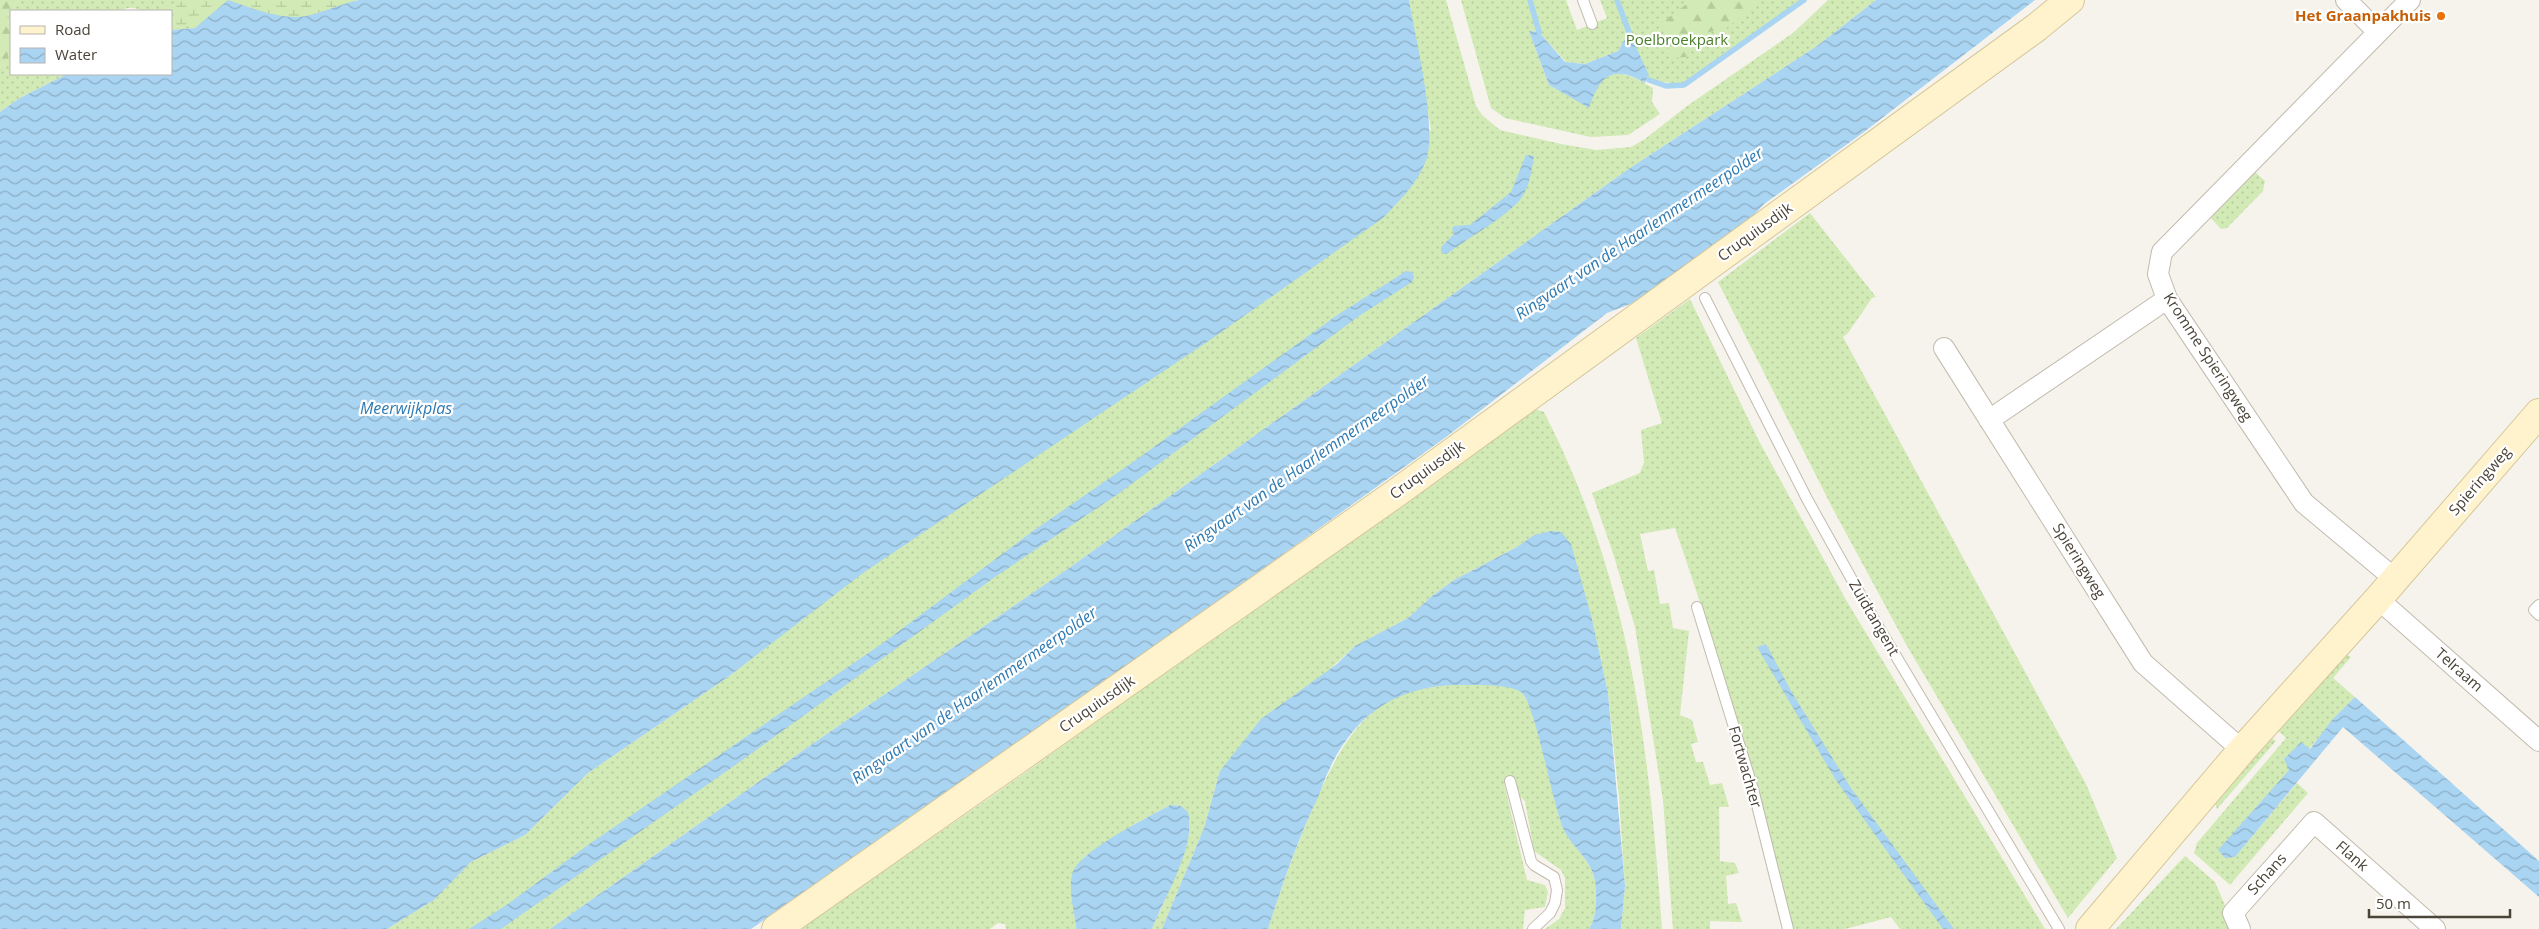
<svg xmlns="http://www.w3.org/2000/svg" width="2539" height="929" font-family="'Open Sans',sans-serif">
  <defs>
    <pattern id="grass-dots" width="8" height="8" patternUnits="userSpaceOnUse" patternTransform="scale(1.25)"><rect width="8" height="8" fill="#d2eab5"/><path d="M2 2h.1M6 6h.1" fill="none" stroke="#b6ca9c" stroke-width="1.8" stroke-linecap="round"/></pattern>
    <pattern id="forest-firs" width="22" height="20" patternUnits="userSpaceOnUse" patternTransform="scale(1.25)"><rect width="22" height="20" fill="#d2eab5"/><path d="M5 1l3.5 6h-7zM16 11l3.5 6h-7z" fill="#b6ca9c"/></pattern>
    <pattern id="wetland-marsh" width="20" height="14" patternUnits="userSpaceOnUse" patternTransform="scale(1.25)"><rect width="20" height="14" fill="#d2eab5"/><path d="M1 5h8M5 5V1M11 12h8M15 12V8" fill="none" stroke="#b6ca9c"/></pattern>
    <pattern id="water-waves" width="16" height="10" patternUnits="userSpaceOnUse" patternTransform="scale(1.25)"><rect width="16" height="10" fill="#a9d4f2"/><path d="M0 5q4-4 8 0t8 0" fill="none" stroke="#8caec5"/></pattern>
  </defs>
  <rect width="100%" height="100%" fill="#f6f3ec"/>
  <path fill="url(#grass-dots)" d="M18,0h340l-163,28 -24,2v-19c-8,0 -18,2 -26,0 -9,-2 -15,-6 -24,0h-110v18l-4,-12z
    M1409,0h37l30,106 6,9 18,15 61,14 35,6 35,-3 14,-8 42,-33 106,-73 35,-33h48l-59,46 -187,122 -561,400 -251,172 -268,189h-163l47,-29 37,-38 54,-27 63,-62 140,-96 703,-547z
    M1461,0h105l11,30 30,-12 -7,-18h204l-120,85 -35,-5 -20,-48 -11,19 -33,13 -19,-2 -27,-30 -10,-1 20,54 39,22c3,-6 5,-16 9,-22 18,-21 37,-8 56,3l-1,14 8,12 -32,21 -37,2 -86,-19 -14,-10z
    M11,39v35h56l-47,24 -20,14v-46l5,-1z
    M2253,170l12,11 -2,10 -36,37 -6,1 -13,-14z
    M1810,213l66,84 -4,1 -24,35 -5,4 243,447 31,74 -49,60 -161,-272 -73,-135 -116,-229z
    M1690,299l69,142 87,159 199,329h-145l-9,-12 -46,12h-52c-35,-135 -72,-269 -118,-401l-35,6 8,37 6,-1 6,34 9,-1 4,25 16,3 -9,84 12,5 6,22 -7,2 5,18h7l7,23 12,-2 7,24h-10l1,54 15,2 4,10 -13,3 2,28 8,-1 6,19 -32,-1v8h-37l-10,-129 -28,-173 -22,-74 -21,-60 48,-20 4,-11 -3,-32 21,-7 -26,-85z
    M1535,409l9,3c86,167 105,333 118,517h-41l4,-43 -6,-88 -11,-105 -16,-74 -58,-84 -17,12 -63,33 -22,16 -24,22 -53,28 -135,125 -16,57 -42,101h-10c9,-22 43,-89 37,-110 -1,-4 -5,-9 -8,-13l-11,-1 -35,19 -51,33 -13,27 5,45h-70l-1,-5 -7,-1 -8,6h-190l191,-132z
    M2340,651l11,6 -18,21 22,19 -65,73 -55,87 62,-74 11,10 -78,92 -36,-32 3,-10 89,-105 -11,-10z
    M1450,685c16,0 59,-3 71,7 17,14 32,106 40,130 7,21 29,35 34,59 2,13 2,37 -6,48h-44l14,-10 6,-11v-30l-4,-8 -27,-19 -9,-50 -21,-18 23,97 18,5 3,7 -3,15 -20,3 -2,19h-255c15,-46 31,-91 51,-135 17,-37 35,-73 72,-95 17,-10 40,-12 59,-14z
    M2269,736l7,5 -59,68 -3,-10z
    M2185,856l30,26 20,47h-119z"/>
  <path fill="url(#forest-firs)" d="M0,0h18l-11,17c6,17 5,31 -2,48l-5,1z
    M1692,0h67l-31,27 -22,6 -20,24 -15,1 -10,-35z"/>
  <path fill="url(#wetland-marsh)" d="M187,0h169l-14,9 -47,12 -63,-7 -61,16v-19h-17z"/>
  <path fill="url(#water-waves)" d="M228,0c26,9 59,23 86,14 16,-4 29,-11 45,-14h1050c6,37 30,132 16,163 -8,21 -27,39 -42,55l-173,122 -347,233 -135,104 -140,96 -63,62 -54,27 -37,38 -47,29h-387v-817l20,-14 47,-24h104v-44l24,-2z
    M1876,0h159l-171,132 -100,72 -16,17 -115,82 -26,10 -161,124 -310,223 -385,269h-201l268,-189 251,-172 561,-400 187,-122z
    M1529,31l10,1 26,30 20,2 33,-13 11,-19 20,43 -4,8c-32,-19 -45,-8 -56,25l-40,-23z
    M1526,155l8,1c-2,13 -4,26 -10,38 -11,20 -57,44 -77,60l-6,-1v-6l13,-13 -2,-5 2,-3 16,-1 41,-33z
    M1406,271l6,1 2,5 -2,5 -53,34 -241,178 -123,83 -254,184 -240,168h-32l39,-25 80,-59 295,-202 150,-112 100,-69 203,-146z
    M1551,531l10,1 10,12 21,75 16,74 17,193 -4,43h-32c8,-11 8,-34 6,-48 -4,-24 -27,-36 -34,-58 -11,-35 -17,-71 -28,-106 -3,-7 -5,-18 -11,-24 -9,-9 -46,-8 -59,-8 -63,-1 -108,28 -134,85 -4,8 -7,17 -10,25 -21,43 -36,88 -51,134h-106l42,-101 16,-57 41,-52 76,-55 18,-18 53,-28 24,-22 22,-16 63,-33 17,-12z
    M1766,644l25,47 60,97 103,141h-11l-106,-147 -80,-135z
    M2355,697l184,164v36l-196,-170 -108,130 -10,1 -7,-8 71,-80 -5,-11 17,-17 9,7 22,-29z
    M1170,805l11,1 7,6c9,34 -24,85 -36,117h-76c-1,-17 -9,-41 -3,-57 8,-22 76,-55 97,-67z"/>
  <g fill="none" stroke-linecap="round" stroke-linejoin="round">
    <path stroke="#a9d4f2" stroke-width="5.5" d="M1530,0l9,32
      M1617,0l12,32
      M1649,80l17,6 18,-1 120,-85"/>
    <g stroke="#c2bbae" stroke-width="12">
      <path id="lane" d="M1583,0l9,24
        M1705,298l102,201 68,122 184,308
        M2539,605l-5,5 5,5
        M1697,607l56,182 35,140
        M1510,781l21,80 3,4 20,12 3,13 -2,13 -5,10 -17,16"/>
    </g>
    <g stroke="#c2bbae" stroke-width="22">
      <path id="street" d="M2346,0l31,31
        M1944,348l199,315 99,87
        M1989,420l178,-121
        M2395,579l-91,-76 -137,-204 -9,-25 4,-22 248,-252
        M2378,599l161,142
        M2240,929l-7,-16 81,-91 121,107"/>
    </g>
    <g stroke="#d6c79b" stroke-width="30">
      <path id="secondary" d="M776,929l623,-438 638,-464 33,-27
        M2090,929l152,-179 136,-151 161,-186"/>
    </g>
    <use href="#lane" stroke="#fff" stroke-width="10"/>
    <use href="#street" stroke="#fff" stroke-width="20"/>
    <use href="#secondary" stroke="#fff3cd" stroke-width="28"/>
  </g>
  <circle fill="#e8710a" stroke="#fff" stroke-width="2" cx="2441" cy="16" r="5"/>
  <g text-anchor="middle" stroke-width="4.5" stroke-linejoin="round" paint-order="stroke">
    <g font-size="15" font-weight="bold" fill="#c56008" stroke="#fff" text-anchor="end">
      <text x="2431" y="21">Het Graanpakhuis</text>
    </g>
    <g font-size="15" fill="#4a7f2a" stroke="#fff">
      <text x="1677" y="45">Poelbroekpark</text>
    </g>
    <g font-size="15" fill="#4b4439" stroke="#fff">
      <text transform="translate(1755 232) rotate(-36)" y="5">Cruquiusdijk</text>
      <text transform="translate(2208 357) rotate(57)" y="5">Kromme Spieringweg</text>
      <text transform="translate(1427 470) rotate(-36)" y="5">Cruquiusdijk</text>
      <text transform="translate(2480 481) rotate(-49)" y="5">Spieringweg</text>
      <text transform="translate(2079 561) rotate(58)" y="5">Spieringweg</text>
      <text transform="translate(1874 618) rotate(60)" y="5">Zuidtangent</text>
      <text transform="translate(2459 670) rotate(41)" y="5">Telraam</text>
      <text transform="translate(1097 704) rotate(-35)" y="5">Cruquiusdijk</text>
      <text transform="translate(1745 767) rotate(74)" y="5">Fortwachter</text>
      <text transform="translate(2352 856) rotate(41)" y="5">Flank</text>
      <text transform="translate(2267 874) rotate(-48)" y="5">Schans</text>
    </g>
    <g font-size="16" font-style="italic" fill="#2e7ab2" stroke="#fff">
      <text transform="translate(1639 233) rotate(-34)" y="6">Ringvaart van de Haarlemmermeerpolder</text>
      <text x="406" y="414">Meerwijkplas</text>
      <text transform="translate(1306 463) rotate(-35)" y="6">Ringvaart van de Haarlemmermeerpolder</text>
      <text transform="translate(974 695) rotate(-35)" y="6">Ringvaart van de Haarlemmermeerpolder</text>
    </g>
  </g>
  <rect x="10" y="10" width="162" height="65" fill="#ffffff" stroke="#b7b4b0"/>
  <rect x="20" y="26" width="25" height="8" fill="#fff3cd" stroke="#b7b4b0"/>
  <text x="55" y="35" font-size="15" fill="#4b4439">Road</text>
  <rect x="20" y="48" width="25" height="15" fill="url(#water-waves)" stroke="#b7b4b0"/>
  <text x="55" y="60" font-size="15" fill="#4b4439">Water</text>
  <path d="M2369 909v8h141v-8" fill="none" stroke="#4b4439" stroke-width="2.5"/>
  <text x="2376" y="909" font-size="15" fill="#4b4439" stroke="#ffffff" stroke-width="4" paint-order="stroke">50 m</text>
</svg>
